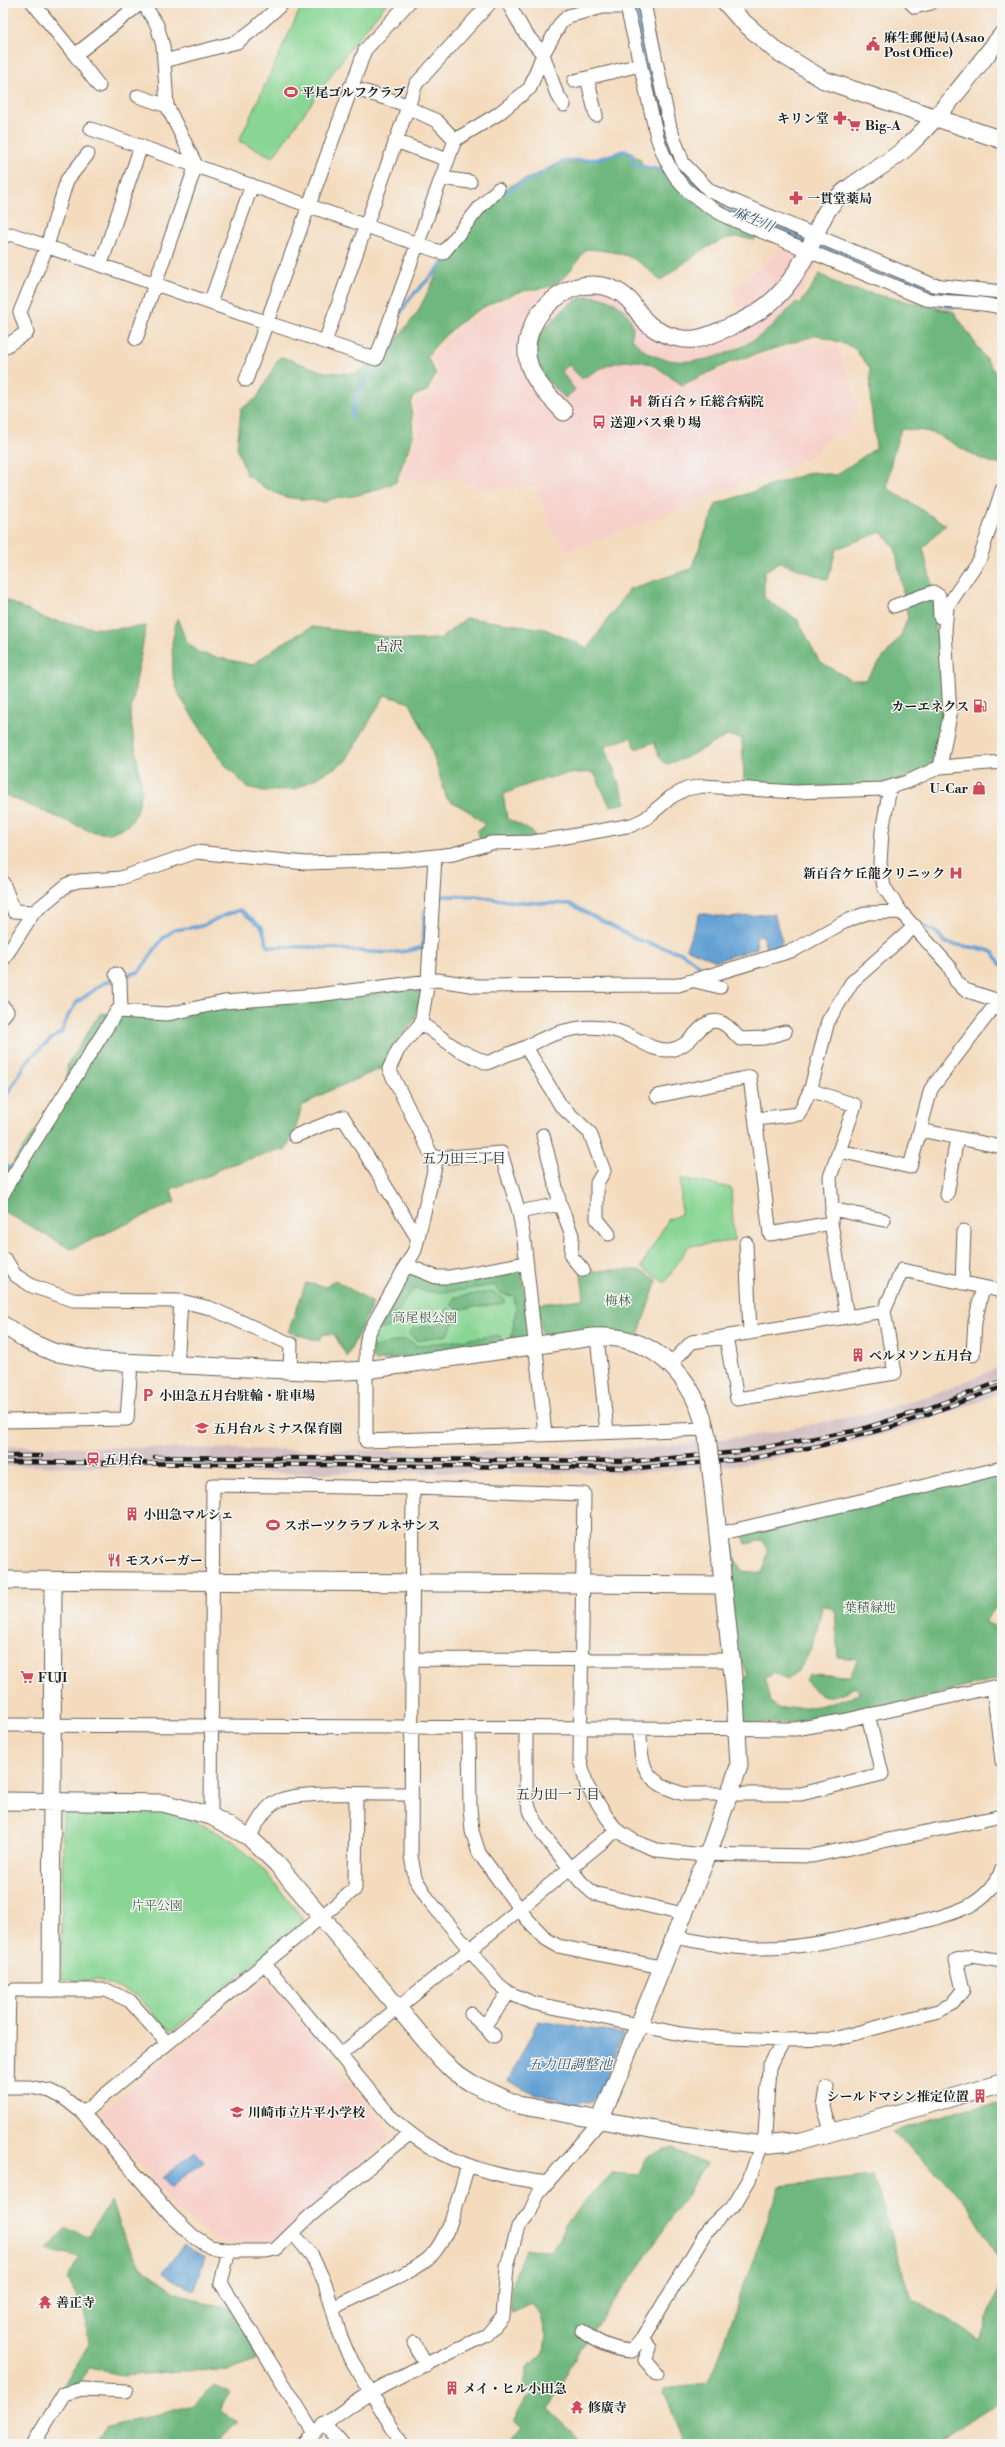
<svg xmlns="http://www.w3.org/2000/svg" width="1005" height="2447" font-family="'Libre Bodoni','Noto Serif JP',serif">
  <rect width="100%" height="100%" fill="#f6f6f2"/>
  <filter id="ink" filterUnits="userSpaceOnUse"><feTurbulence type="fractalNoise" baseFrequency=".025" numOctaves="2"/><feDisplacementMap in="SourceGraphic" scale="8" xChannelSelector="R" yChannelSelector="G"/><feConvolveMatrix kernelMatrix="1 2 1 2 8 2 1 2 1" color-interpolation-filters="sRGB"/></filter>
  <filter id="wash" filterUnits="userSpaceOnUse"><feTurbulence type="fractalNoise" baseFrequency=".012" numOctaves="4" result="noise"/><feDisplacementMap in="SourceGraphic" scale="16" xChannelSelector="R" yChannelSelector="G"/><feGaussianBlur stdDeviation="0.9" result="paint"/><feColorMatrix in="noise" values="0 0 0 0 0 0 0 0 0 0 0 0 0 0 0 0 0 1.4 0 .05"/><feComposite in="paint" operator="in"/></filter>
  <g filter="url(#wash)">
    <rect width="100%" height="100%" fill="#f4dbbe"/>
    <path fill="#f7d0ca" d="M784,247l33,17 -11,22 -10,16 -31,31 -44,22 -31,7 -29,-4 -14,-6 -16,-13 1,-15 -68,-18 -12,15 8,51 10,-7 12,14 21,-13 21,-5 23,2 35,21 74,-26 63,-16 18,4 22,63 -11,11 4,5 -12,12 -5,-3 -26,25 -241,92 -18,-24 -11,-37 -8,-4 -44,3 -33,-9 -52,-1 16,-42 -3,-34 3,-4 12,-3 10,-21 -8,-19 29,-31 20,-12 36,-16 33,-7 11,-8 16,-7 18,-1 31,9 35,37 14,7 17,1 10,-1 38,-17 -8,-18z
      M265,1980l8,5 115,147 1,5 -98,91 -20,15 -32,1 -26,-5 -38,-30 -73,-93 -1,-3z"/>
    <path fill="#d2bec2" d="M1002,1366v25l-18,9 -88,31 -43,12 -106,21 -112,9h-402l-1,-5 -229,-2v-20l556,7 110,-7 100,-13 109,-22 63,-19z"/>
    <path fill="#89d694" stroke="#527958" d="M303,3h84l-33,40 -81,114 -34,-16z
      M681,1178l50,10 3,53 -46,5 -23,37 -24,-16 27,-47 13,-6z
      M518,1270l8,69 -150,22 -5,-15 2,-11 38,-61 24,8z
      M109,1808l65,5 29,12 30,16 30,28 40,50 -1,6 -129,105 -5,-1 -31,-33 -38,-16 -36,1 -2,-4 2,-163 4,-5z"/>
    <path fill="#6eb77e" stroke="#456a4d" fill-rule="evenodd" d="M623,151l17,8 3,8 21,5 95,62 -5,6c-6,-1 -12,-3 -18,-3 -23,1 -58,31 -76,44 -25,-27 -38,-29 -74,-32 -9,12 -19,29 -33,36 -12,5 -27,4 -39,9 -36,12 -63,32 -87,62l9,18 -9,17 -13,5 -3,8 2,32 -17,46c-14,6 -28,11 -43,14 -11,2 -18,0 -28,6l-41,-5 -22,-11 -16,-12 -9,-27 4,-38 16,-11 22,-40 3,-1 42,15 30,2 23,-14 27,-30 13,-17 29,-57 51,-62 15,-9 47,-20 36,-5z
      M820,274l23,13 111,25 40,59 8,21v71c-21,3 -51,-25 -73,-31 -9,-2 -19,-2 -28,-3l-9,28 -5,31 59,37 -23,23 13,55 -1,28 6,2 6,62 -10,66 -16,10 -38,15 -135,1 -4,-8 -2,-41 -15,-2 -44,23 -17,5 -6,-6 -6,-16 -18,7 -5,-12 -26,9 21,57 -16,3 -16,-33c-31,-2 -63,9 -91,22l4,23 26,14 2,6 -54,3 -4,-10 8,-6 -15,-13 -23,-13 -18,-57 -19,-39 -25,-8 -40,67 -49,27 -32,2 -17,-4 -24,-24 -43,-66 -7,-21 -1,-33 5,-25 9,23 13,12 53,12 29,-21 31,-17 98,13 30,-1 26,-21 79,11 43,19 41,-59 62,-20 25,-65 96,-32 24,3 40,-27 -5,-42 -1,-38 -16,-20 -15,-6 -22,-7 -86,27 -49,23c-11,-7 -23,-18 -35,-22 -24,-7 -46,4 -65,16l-13,-14 -8,6 14,19 -10,8c-11,-11 -26,-23 -29,-39 -4,-15 4,-25 13,-35 10,-10 17,-20 30,-25 18,-8 48,5 53,25 2,4 0,11 -1,15 6,4 11,10 17,14 37,19 86,3 117,-21 12,-9 21,-20 31,-30l4,2zM881,532l14,16 13,70 -8,19 -35,43h-14l-32,-19 -21,-41 -34,-22v-26l15,-10 49,18 8,-31z
      M6,600l40,19 48,9 20,1 32,-3 -16,90 12,74 -5,23 -10,13 -19,8 -18,-3 -87,-37v-191z
      M425,977l-11,44 -25,30 -5,16 -55,24 -27,15 -7,25 -10,20 -7,-1 -58,18 -7,6 -42,15 4,13 -104,47 -68,-38v-34l62,-89 3,-24 26,-42 8,-9 17,2 107,-9z
      M518,1270l4,3 7,63 -3,3 -15,2 5,-32 -2,-13c-10,-1 -16,-2 -19,-11l-47,7h-21l-11,-3 -6,3 -21,35 -11,3 28,-54 5,-2 24,8z
      M609,1270h30l18,10 -19,55h-93l-3,-2 -4,-29 46,-5 -3,-26z
      M335,1280l38,23 -26,54 -13,-23h-11l-3,7 -32,-9 18,-49 20,4z
      M492,1292l12,8v3l-43,6 -1,2 -9,-6 4,-8z
      M448,1308l9,10 -10,17 -29,6 -9,-6 4,-7 26,-3z
      M499,1335l4,7 -127,19 -4,-3 -1,-10 34,-9 12,7z
      M1002,1473v127l-18,22 18,7v49l-118,29 -89,16h-46l-5,-3 -4,-41 8,-4 -11,-26 -13,-107 4,-4 4,-1 3,22 7,12 20,2 6,-21 -5,-12 -17,4 -4,-10zM822,1605l13,5 3,47 20,2 -8,17 -41,-2 -4,6c21,23 25,18 51,7l4,7 -42,12 -38,3 -10,-7 -5,-24 9,-6 13,8c23,-14 31,-50 35,-75z
      M1002,2104v160l-39,-65 -70,-67 76,-24z
      M673,2148l34,16 -58,88 -71,100 -30,57 37,35 -29,-2 -47,2 13,-16 -8,-7 17,-30 -8,-4 5,-18 16,-16 2,-17 -5,-20 -9,-12 -20,9 -1,-27 14,-38 26,4 17,-32 44,-47 26,2 9,-18z
      M873,2176l39,123 67,40 23,-59v121l-67,41 -12,2h-239l-21,-55 45,-5 72,-198z
      M111,2201l13,36 16,29 35,26 34,13 32,2 15,53 -27,10 -50,1 -56,5 -32,-9 -18,24 -10,-4 26,-43 -5,-35 -17,-30 13,-22 -33,-8 19,-21 22,8z
      M215,2385l15,7 -11,19 19,10 -23,23h-122l12,-16 88,-23z"/>
    <path fill="#63a1d4" stroke="#405e78" d="M700,913l30,5 44,-5 8,29 -2,5 -13,4 -5,-16 -6,1 1,12 -41,13 -30,-13z
      M538,2021l85,13 -24,63 -3,-1 -6,7 -10,-2 -2,4 -44,-12 -26,-12z
      M196,2151l8,10 -33,27 -9,-10z
      M184,2245l21,13 -12,33 -31,-18z"/>
    <g fill="none" stroke-linecap="round" stroke-linejoin="round">
      <path stroke="#63a1d4" stroke-width="3.5" d="M500,195l64,-34 34,-2 26,-8 8,2 2,12 32,6
        M401,313c10,-23 35,-35 46,-58
        M351,417c4,-9 4,-20 8,-28 7,-12 19,-17 24,-30
        M436,896h39l40,6 55,2 68,36 44,13 20,14
        M923,926l13,6 10,11 42,7 6,3 8,14
        M3,1101l25,-41 24,-22 9,-5 7,-17 9,-14 27,-19 18,-7 17,-4 23,-33 12,-9 28,-4 23,-11 15,-5 22,17 6,20c20,0 39,-1 58,1 36,2 62,10 97,-1l2,-37
        M3,1164l10,6"/>
      <path stroke="#63a1d4" stroke-width="21" d="M635,3l35,149 17,28 10,10 33,19 194,82 27,7 34,-2 17,3"/>
    </g>
  </g>
  <g filter="url(#ink)">
    <g fill="none" stroke-linecap="round" stroke-linejoin="round">
      <g stroke="#685f55" stroke-width="15">
        <path id="minor" d="M33,3l42,52 66,-52
          M508,3l17,30 18,21 13,38 8,13
          M626,3l31,134c15,45 29,57 70,80l198,82c25,5 52,1 77,9
          M644,3l26,125 8,21 5,14 27,28 223,94 69,7
          M911,3l4,4 16,-4
          M75,55l24,31
          M164,61l73,-19 17,-13 29,-26
          M574,81l13,-3
          M350,87l57,18 2,3 28,13 18,19
          M138,96l29,10
          M596,115l-9,-37 53,-13
          M91,129l352,124 37,-46 18,-18
          M395,141l53,19
          M442,178l28,4
          M3,237l8,-3 257,89 108,36 79,-219 43,-26 32,-26 13,-34 17,-30 8,-8 35,-9h24
          M101,264l40,-118
          M210,303l42,-118
          M136,339l60,-174 -29,-59 -4,-60 -6,-21 -14,-22
          M325,342l91,-258 73,-80
          M3,348l24,-16 -7,-20 27,-66 20,-66 21,-26
          M246,380l119,-330 43,-47
          M894,606l39,-14 6,4 1,21
          M940,767l10,-52 -5,-85 2,-23 33,-49 22,-68
          M890,788l-8,43 -2,32 4,24 17,25 48,54 7,15 9,9 37,12
          M435,856l-7,125 -7,42 36,26 30,14 39,-16 35,59 29,27 14,38 -7,12v36l12,15
          M3,883l11,28 20,1
          M3,960l31,-48 34,-28 10,-3 43,-3 75,-26 110,11 95,-3 52,-6 38,-11 42,-1 32,-5 67,-12 13,-6 26,-22 15,-8 16,-3 93,6 88,-3 24,-7 33,-15 62,-5
          M116,974l4,6 1,31
          M695,981l25,6
          M3,1007l4,4 -4,5
          M421,1023l-23,27 -9,19 42,85 6,4 64,-5 18,59 5,28 21,194
          M526,1047c33,-18 68,-28 104,-11 13,6 23,15 39,14 25,-2 32,-37 53,-27 7,3 13,11 18,16l24,-1 21,-6
          M810,1090l45,15 -25,72 2,32 -1,14 16,94
          M657,1096l93,-19 20,157 61,-11
          M756,1119l43,-5 12,-26 17,-67 24,-39 63,-56
          M920,1130l82,17
          M543,1135l17,69 12,31 -1,21 12,14
          M295,1136l48,-19 75,122
          M840,1151l70,16 21,-78 68,-89
          M437,1158l-22,92 -47,84 -2,13v94l339,-12
          M3,1194l6,-12 108,-171 51,3 56,-12 93,-7 121,-15 39,6 201,-1 116,-35 50,-28 23,-9 34,-1
          M947,1195l10,-57
          M832,1209l52,11
          M519,1212l41,-8
          M746,1243l4,90
          M3,1259l3,1 9,15 17,11 41,14 108,1 29,7 81,36 -1,27
          M406,1265l30,12h14l76,-14
          M962,1283l2,-52
          M597,1337l10,95
          M726,1337l11,62 158,-26 -11,-62 18,-41 100,21
          M973,1355l2,-33 8,-35
          M670,1364l22,-22 192,-31
          M177,1366l4,-65
          M3,1421l124,-2 4,-55
          M413,1488l-2,368 4,22 13,21 70,85 11,9 24,10 148,31 24,3 79,3 50,-1 104,-28 14,-7 11,-14 -7,-30 16,-4 30,5
          M718,1534l284,-66
          M412,1659l319,1
          M3,1725l792,4 47,-8 151,-34 9,74
          M469,1727l1,81 2,23 7,22 48,66 19,20 12,7 103,21
          M526,1728v70l5,15 13,23 37,46 12,11 90,21
          M640,1730c0,38 5,53 44,64h117l81,-20 -14,-59
          M211,1816l2,-331 200,3 171,6 -4,266 7,26 21,33 9,11 17,11 23,9 37,4 118,2 190,-40
          M249,1837c7,-11 14,-27 25,-34 20,-14 107,-8 136,-9
          M674,1937c27,5 54,11 81,11 46,1 91,-10 135,-20 27,-5 54,-10 79,-22 16,-9 27,-21 33,-37
          M265,1964l126,153c45,43 96,59 157,66
          M471,2014l23,22
          M484,2026l25,-33
          M340,2055l277,-225
          M7,2086l2,-94 5,-2h92l24,11 37,42
          M3,2087h27l20,4 14,7 19,15 87,101 23,22 17,11 27,4h29l10,-2 34,-33 99,-82
          M827,2088l-3,19 8,26
          M83,2113l272,-224 1,-94
          M293,2233l19,23 13,27 15,52 9,21 53,88
          M229,2250l-8,33 93,150
          M334,2307c21,-10 84,-36 97,-51 21,-23 27,-60 37,-90
          M582,2331c14,11 32,19 50,20l10,-12 67,-111 27,-26 13,-22 16,-45 4,-68 15,-27
          M642,2339l8,9 -5,12 12,14
          M414,2343l12,22
          M324,2423l18,21
          M33,2444l31,-50 18,-5 44,2
          M303,2444c51,-51 121,-78 184,-109l16,-19 4,-49 11,-40 12,-15 9,-20 61,-71"/>
      </g>
      <g stroke="#685f55" stroke-width="19">
        <path id="tertiary" d="M726,3l15,17 34,30 49,30 178,60
          M564,412c-11,-12 -25,-25 -32,-40 -14,-29 3,-61 28,-77 21,-14 50,-14 69,5 6,6 10,14 15,20 12,13 34,21 51,19 10,-1 22,-7 32,-11 41,-17 61,-37 81,-77 8,-15 12,-33 23,-46 17,-22 55,-38 77,-59 35,-33 64,-73 94,-111
          M3,1325l27,17 23,10 47,9 227,11 39,-2 227,-33c62,-4 103,42 114,99
          M3,1580l719,5
          M3,1801l160,2 48,13 38,21 28,27 163,194 13,13 18,12 47,22 165,30 80,10 39,-4 200,-58
          M51,1988l2,-406
          M600,2121l108,-267 31,-88 -4,-70 -22,-208"/>
      </g>
      <use href="#minor" stroke="#fff" stroke-width="13"/>
      <use href="#tertiary" stroke="#fff" stroke-width="17"/>
      <g stroke="#1c1c1c" stroke-width="4.5">
        <path id="rail" d="M3,1456h38
          M155,1457l482,4 102,-9 120,-22 67,-21 76,-28
          M3,1462l633,6 111,-9 72,-13 76,-20 107,-39"/>
      </g>
      <use href="#rail" stroke="#f6f6f2" stroke-width="3" stroke-dasharray="9" stroke-linecap="butt"/>
      <g stroke="#685f55" stroke-width="19" stroke-linecap="butt">
        <path id="tertiary-bridge" d="M707,1436l6,52"/>
      </g>
      <use href="#tertiary-bridge" stroke="#fff" stroke-width="17"/>
    </g>
  </g>
  <defs>
    <g id="civic-bare" transform="scale(1.08)"><path d="M-.6-6.5H3V-4.5H.6V-3L4-1V1h2V6H-6V1h2V-1L-.6-3ZM-1.2 2.5V6h2.4V2.5Z" fill="#d1495b" stroke="#f6f6f2" stroke-width="2.5" paint-order="stroke"/></g>
    <g id="stadium-bare" transform="scale(1.08)"><path d="M0-5a6.5 5 0 1 0 0 10a6.5 5 0 1 0 0-10ZM-3.5-1.8h7v3.6h-7Z" fill="#d1495b" stroke="#f6f6f2" stroke-width="2.5" paint-order="stroke"/></g>
    <g id="pharmacy-bare" transform="scale(1.08)"><path d="M-2-6h4v4h4v4h-4v4h-4v-4h-4v-4h4Z" fill="#d1495b" stroke="#f6f6f2" stroke-width="2.5" paint-order="stroke"/></g>
    <g id="supermarket-bare" transform="scale(1.08)"><path d="M-6-5.5h2.5l.6 2H6L4.5 2H-2.5L-4.4-4H-6ZM-1.5 3.2a1.3 1.3 0 1 0 .1 0ZM3 3.2a1.3 1.3 0 1 0 .1 0Z" fill="#d1495b" stroke="#f6f6f2" stroke-width="2.5" paint-order="stroke"/></g>
    <g id="hospital-bare" transform="scale(1.08)"><path d="M-5-5h3v3.5h4V-5h3V5h-3V1.5h-4V5h-3Z" fill="#d1495b" stroke="#f6f6f2" stroke-width="2.5" paint-order="stroke"/></g>
    <g id="bus-bare" transform="scale(1.08)"><path d="M-5-6H5V4H4V6H2V4H-2V6H-4V4H-5ZM-3.5-4V0h7V-4ZM-3.5 1.2v1.5H-2V1.2ZM2 1.2v1.5H3.5V1.2Z" fill="#d1495b" stroke="#f6f6f2" stroke-width="2.5" paint-order="stroke"/></g>
    <g id="fuel-bare" transform="scale(1.08)"><path d="M-5.5-6h7V0h2V4h1.3V-2.5L3-4.5l.8-.8L6-3V5H2.5V1h-1V6h-7ZM-4.2-4.7v3.2H.2V-4.7Z" fill="#d1495b" stroke="#f6f6f2" stroke-width="2.5" paint-order="stroke"/></g>
    <g id="shop-bare" transform="scale(1.08)"><path d="M-5-2.5h2.3a2.7 3.5 0 0 1 5.4 0H5L5.5 6h-11ZM-1.5-2.5h3a1.5 2.3 0 0 0-3 0Z" fill="#d1495b" stroke="#f6f6f2" stroke-width="2.5" paint-order="stroke"/></g>
    <g id="building-bare" transform="scale(1.08)"><path d="M-4-6H4V6H1V3H-1V6H-4ZM-2.5-4.3h1.7v1.8h-1.7ZM.8-4.3h1.7v1.8H.8ZM-2.5-1h1.7V.8h-1.7ZM.8-1h1.7V.8H.8Z" fill="#d1495b" stroke="#f6f6f2" stroke-width="2.5" paint-order="stroke"/></g>
    <g id="parking-bare" transform="scale(1.08)"><path d="M-3.5-5.5H1a3.5 3.5 0 0 1 0 7H-1V5.5H-3.5ZM-1-3.4V-.6H.8a1.4 1.4 0 0 0 0-2.8Z" fill="#d1495b" stroke="#f6f6f2" stroke-width="2.5" paint-order="stroke"/></g>
    <g id="school-bare" transform="scale(1.08)"><path d="M0-5L7-2L0 1L-7-2ZM-4 1L0 2.5L4 1V4Q0 6-4 4Z" fill="#d1495b" stroke="#f6f6f2" stroke-width="2.5" paint-order="stroke"/></g>
    <g id="station-bare" transform="scale(1.08)"><path d="M-3-6H3Q5-6 5-4V2Q5 4 3 4L4.5 6H3L1.5 4h-3L-3 6H-4.5L-3 4Q-5 4-5 2V-4Q-5-6-3-6ZM-3.5-4v3h7v-3ZM-3.5 1v1.5H-2V1ZM2 1v1.5H3.5V1Z" fill="#d1495b" stroke="#f6f6f2" stroke-width="2.5" paint-order="stroke"/></g>
    <g id="restaurant-bare" transform="scale(1.08)"><path d="M-5-6h1v4h1v-4h1v4h1v-4h1v5L-1.5 .5V6h-2V.5L-5-1ZM5-6V6H3V1.5H1.5Q1.5-4 5-6Z" fill="#d1495b" stroke="#f6f6f2" stroke-width="2.5" paint-order="stroke"/></g>
    <g id="temple-bare" transform="scale(1.08)"><path d="M0-6L5-2H3V0L6.5 2.5H4V6H1.5V3h-3V6H-4V2.5H-6.5L-3 0V-2H-5Z" fill="#d1495b" stroke="#f6f6f2" stroke-width="2.5" paint-order="stroke"/></g>
  </defs>
  <g fill-rule="evenodd">
    <use href="#civic-bare" x="873" y="44"/>
    <use href="#stadium-bare" x="291" y="92"/>
    <use href="#pharmacy-bare" x="840" y="118"/>
    <use href="#supermarket-bare" x="854" y="125"/>
    <use href="#pharmacy-bare" x="796" y="198"/>
    <use href="#hospital-bare" x="636" y="401"/>
    <use href="#bus-bare" x="599" y="422"/>
    <use href="#fuel-bare" x="980" y="706"/>
    <use href="#shop-bare" x="979" y="788"/>
    <use href="#hospital-bare" x="956" y="873"/>
    <use href="#building-bare" x="858" y="1355"/>
    <use href="#parking-bare" x="148" y="1395"/>
    <use href="#school-bare" x="202" y="1428"/>
    <use href="#station-bare" x="93" y="1459"/>
    <use href="#building-bare" x="132" y="1514"/>
    <use href="#stadium-bare" x="273" y="1525"/>
    <use href="#restaurant-bare" x="114" y="1560"/>
    <use href="#supermarket-bare" x="27" y="1677"/>
    <use href="#building-bare" x="980" y="2096"/>
    <use href="#school-bare" x="237" y="2112"/>
    <use href="#temple-bare" x="45" y="2302"/>
    <use href="#building-bare" x="452" y="2388"/>
    <use href="#temple-bare" x="577" y="2407"/>
  </g>
  <g text-anchor="middle" stroke-width="3" stroke-linejoin="round" paint-order="stroke">
    <g font-size="13" font-weight="bold" fill="#1c1c1c" stroke="#f6f6f2" text-anchor="start">
      <text x="884" y="42">麻生郵便局 (Asao<tspan x="884" dy="15">Post Office)</tspan></text>
      <text x="302" y="97">平尾ゴルフクラブ</text>
      <text x="829" y="123" text-anchor="end">キリン堂</text>
      <text x="865" y="130">Big-A</text>
      <text x="807" y="203">一貫堂薬局</text>
      <text x="647" y="406">新百合ヶ丘総合病院</text>
      <text x="610" y="427">送迎バス乗り場</text>
      <text x="969" y="711" text-anchor="end">カーエネクス</text>
      <text x="968" y="793" text-anchor="end">U-Car</text>
      <text x="945" y="878" text-anchor="end">新百合ケ丘龍クリニック</text>
      <text x="869" y="1360">ベルメソン五月台</text>
      <text x="159" y="1400">小田急五月台駐輪・駐車場</text>
      <text x="213" y="1433">五月台ルミナス保育園</text>
      <text x="104" y="1464">五月台</text>
      <text x="143" y="1519">小田急マルシェ</text>
      <text x="284" y="1530">スポーツクラブ ルネサンス</text>
      <text x="125" y="1565">モスバーガー</text>
      <text x="38" y="1682">FUJI</text>
      <text x="969" y="2101" text-anchor="end">シールドマシン推定位置</text>
      <text x="248" y="2117">川崎市立片平小学校</text>
      <text x="56" y="2307">善正寺</text>
      <text x="463" y="2393">メイ・ヒル小田急</text>
      <text x="588" y="2412">修廣寺</text>
    </g>
    <g font-size="13" fill="#425d46" stroke="#f6f6f2">
      <text x="618" y="1305">梅林</text>
      <text x="425" y="1322">高尾根公園</text>
      <text x="870" y="1612">葉積緑地</text>
      <text x="157" y="1910">片平公園</text>
    </g>
    <g font-size="14" font-style="italic" fill="#3c586f" stroke="#f6f6f2">
      <text transform="translate(754 219) rotate(23)" y="5">麻生川</text>
      <text x="570" y="2069">五力田調整池</text>
    </g>
    <g font-size="14" fill="#1c1c1c" stroke="#f6f6f2">
      <text x="389" y="651">古沢</text>
      <text x="464" y="1163">五力田三丁目</text>
      <text x="558" y="1799">五力田一丁目</text>
    </g>
  </g>
  <rect width="1005" height="2447" fill="none" stroke="#f6f6f2" stroke-width="16"/>
</svg>
